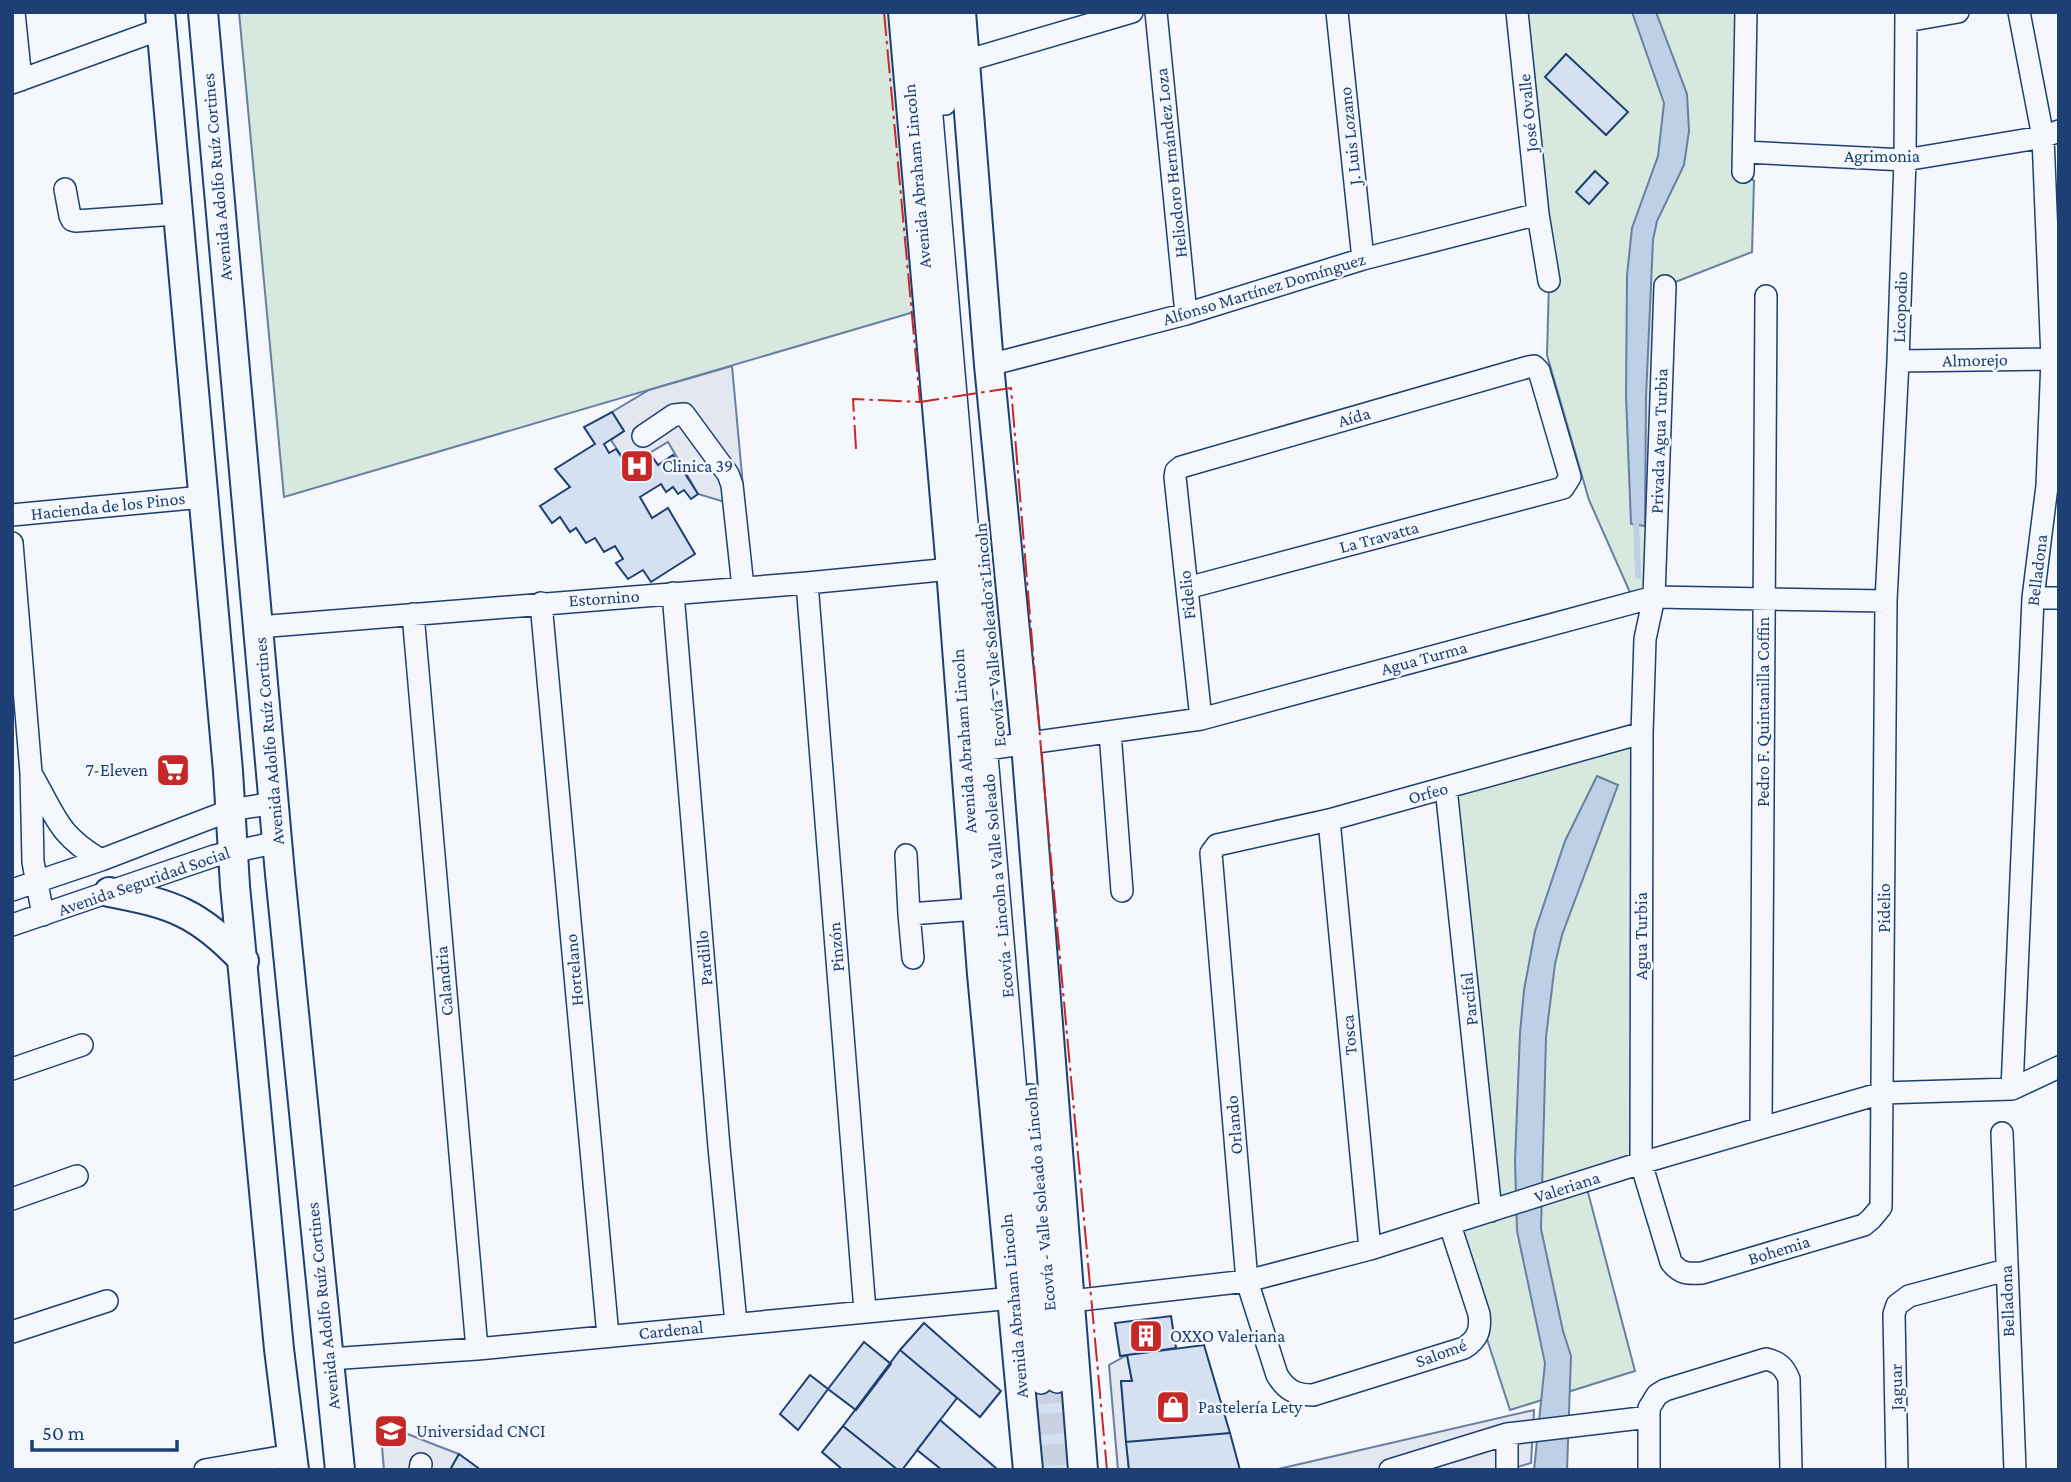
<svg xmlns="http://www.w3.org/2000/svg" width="2071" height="1482" font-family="'Crimson Pro',serif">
  <rect width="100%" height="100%" fill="#f4f7fb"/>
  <path fill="#d7e8df" stroke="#687fa3" stroke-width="2" d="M239,12h651l24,300 -630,185z
    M1517,12h228l-2,160 11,9 -2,71 -87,34 -11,311h-22l-43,-97 -42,-145 2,-74z
    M1642,733l-1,430 -56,18 50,190 -125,39 -60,-185 41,-14 -45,-423z"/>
  <path fill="#e3e8f0" stroke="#687fa3" stroke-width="2" d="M732,366l13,142 -47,-14 -30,-52 -40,24 -17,-26 13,-9 -12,-19 37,-22z
    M1127,1355l5,26h-11l8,89h-11l-9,-105z
    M1534,1410l-3,53 -24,7h-233z
    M380,1423l58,23 21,8 -9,16h-66z"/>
  <path fill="#bed0e5" stroke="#687fa3" stroke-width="2" d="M1632,12h24l31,82 2,37 -5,34 -27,56 -4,19 -7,157 -1,129 -14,-2 -5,-128 1,-121 5,-47 26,-72 6,-53z
    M1597,776l21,9 -56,150 -7,29 -9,73 -5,192 22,102 8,25 -4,114h-33l11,-107 -28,-132 -2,-70 5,-128 4,-43 11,-59 30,-90z"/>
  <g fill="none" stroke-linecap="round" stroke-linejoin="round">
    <path stroke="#bed0e5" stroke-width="6" d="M1636,520l2,56"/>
  </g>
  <path fill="#d5e0f0" stroke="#1d3f73" stroke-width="2" d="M1566,54l62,58 -22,23 -61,-58z
    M1595,171l13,12 -19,21 -13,-12z
    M612,412l12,19 -20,13 5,9 7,-4 12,17 21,-14 9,13 15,-10 25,39 -7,5 -7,-9 -6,4 -5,-7 -7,5 -5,-8 -21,13 12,21 16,-10 27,46 -44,28 -8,-12 -15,9 -12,-16 7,-4 -8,-13 -11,6 -9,-14 -9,5 -10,-15 -6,4 -10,-15 -8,6 -12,-17 30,-19 -15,-18 40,-25 -11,-17z
    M1171,1316l5,32 -56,8 -5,-33z
    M924,1323l77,68 -21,26 -80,-67z
    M864,1342l27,22 -35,46 -28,-21z
    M1204,1345l26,88 -104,9 -5,-61h11l-5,-26z
    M900,1350l57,48 -55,72h-4l-55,-44z
    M810,1375l18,14 -30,41 -18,-16z
    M1065,1381l7,89h-30l-7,-87z
    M940,1420l57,49v1h-55l-25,-20z
    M843,1426l55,44h-55l-21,-18z
    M1230,1433l10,37h-111l-3,-28z
    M459,1454l22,16h-31z"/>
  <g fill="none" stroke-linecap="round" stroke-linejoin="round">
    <path stroke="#c9d2e0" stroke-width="21" stroke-dasharray="21 10" stroke-linecap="butt" d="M1057,1382l7,88
      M1041,1383l7,87"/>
    <g stroke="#1d3f73" stroke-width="24">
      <path id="minor" d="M14,12l7,68
        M923,12l118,1371
        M939,12l6,92
        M1156,12l30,302
        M1337,12l26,247
        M1517,12l21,202 11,67
        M1906,21l52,-9
        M965,61l167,-49
        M12,83l149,-54
        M1745,152l160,8 138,-23 16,-6
        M1743,172l3,-160
        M65,189l5,27 2,4 4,1 100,-7
        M1665,286l-11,311 -9,42 -3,94 -1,430 30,99c9,12 17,12 31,11l162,-48 7,-6 10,-12 5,-606 12,-240 7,-201 1,-148
        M1898,361l154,-2
        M989,365l197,-51 177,-55 175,-45
        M643,436l31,-21 10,-1 44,60 4,11 11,102
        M12,515l191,-18
        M12,543l19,230 2,89 10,53
        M807,583l58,728
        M1187,588l376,-100 7,-11 -31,-106 -5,-5 -6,1 -347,100 -5,4 -1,6 26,242
        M673,593l46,554 17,176
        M2033,598h26
        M541,603l67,733
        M413,614l64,735
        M258,627l549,-44 144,-14
        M1110,732l12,159
        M973,751l228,-32 453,-122 232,4
        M33,777c23,40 25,58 68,83
        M1446,788l45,423
        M1329,820l41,429
        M906,855l3,59 68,-5
        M12,890l89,-30 130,-50 43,-7
        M909,914l4,44
        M12,925l202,-69 64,-14
        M12,1069l70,-24
        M2012,1089l21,-491 14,-112 5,-127 -9,-222 -24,-125
        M1031,1095l26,287
        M1761,1127l5,-831
        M2002,1133l13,337
        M12,1199l65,-23
        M1450,1225l29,89c2,16 -1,25 -15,34l-151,47c-18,0 -27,-5 -36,-20l-30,-94 -36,-428 6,-8 112,-25 313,-87
        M1071,1301l176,-20 123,-32 271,-86 241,-70 130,-4 47,-22
        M12,1332l95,-31
        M329,1359l148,-10 536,-51
        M205,1470l87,-15
        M420,1470l1,-6
        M1390,1470l117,-36 142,-17
        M1507,1470v-36
        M1649,1470v-62l8,-13 8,-5 101,-31c13,3 18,8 23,20l2,91
        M1897,1470l-3,-156 3,-9 12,-9 97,-26"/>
    </g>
    <g stroke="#1d3f73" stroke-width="32">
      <path id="major" d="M160,12l68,759 7,115 44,463 15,121
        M203,12l77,862 60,596
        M903,12l48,557 31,405 46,496
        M961,12l28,353 37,379 57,726
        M109,892c64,12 90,21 135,69"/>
    </g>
    <use href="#minor" stroke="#f4f7fb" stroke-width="21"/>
    <use href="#major" stroke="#f4f7fb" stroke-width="28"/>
    <path stroke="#c62828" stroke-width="2" stroke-dasharray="24 5 3.5 5" stroke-linecap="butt" d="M884,12l36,390
      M856,449l-3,-50 67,3 91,-14 32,385 64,697"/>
  </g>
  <defs>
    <g id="hospital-square" transform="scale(1.75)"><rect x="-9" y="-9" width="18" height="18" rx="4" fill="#c62828" stroke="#f4f7fb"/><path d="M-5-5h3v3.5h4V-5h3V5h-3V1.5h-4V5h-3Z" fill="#fff"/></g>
    <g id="supermarket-square" transform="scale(1.75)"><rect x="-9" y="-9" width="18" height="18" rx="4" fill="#c62828" stroke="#f4f7fb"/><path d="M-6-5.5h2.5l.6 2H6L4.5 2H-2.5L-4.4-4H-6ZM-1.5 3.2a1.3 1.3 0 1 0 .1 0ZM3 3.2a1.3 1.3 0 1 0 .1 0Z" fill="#fff"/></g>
    <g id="building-square" transform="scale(1.75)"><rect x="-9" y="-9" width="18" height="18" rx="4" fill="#c62828" stroke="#f4f7fb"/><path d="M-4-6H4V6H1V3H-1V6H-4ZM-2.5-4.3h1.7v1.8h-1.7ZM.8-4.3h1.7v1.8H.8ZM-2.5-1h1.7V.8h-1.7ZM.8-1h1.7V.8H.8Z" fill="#fff"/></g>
    <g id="shop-square" transform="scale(1.75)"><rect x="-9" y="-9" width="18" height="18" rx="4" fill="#c62828" stroke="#f4f7fb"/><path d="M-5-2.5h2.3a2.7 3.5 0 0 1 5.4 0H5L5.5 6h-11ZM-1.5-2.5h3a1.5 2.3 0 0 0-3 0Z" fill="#fff"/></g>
    <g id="university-square" transform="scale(1.75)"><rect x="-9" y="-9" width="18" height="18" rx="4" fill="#c62828" stroke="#f4f7fb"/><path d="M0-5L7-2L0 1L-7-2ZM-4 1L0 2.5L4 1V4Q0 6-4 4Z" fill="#fff"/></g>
  </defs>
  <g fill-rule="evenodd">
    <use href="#hospital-square" x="637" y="466"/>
    <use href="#supermarket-square" x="173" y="770"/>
    <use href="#building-square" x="1146" y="1336"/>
    <use href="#shop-square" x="1173" y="1407"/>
    <use href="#university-square" x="391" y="1431"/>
  </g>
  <g text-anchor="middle" stroke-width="5" stroke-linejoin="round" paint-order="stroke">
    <g font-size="18" fill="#1d3f73" stroke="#f4f7fb">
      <text transform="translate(1528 113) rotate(-96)" y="6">José Ovalle</text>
      <text transform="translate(1350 136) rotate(-96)" y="6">J. Luis Lozano</text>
      <text x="1882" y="162">Agrimonia</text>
      <text transform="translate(1171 163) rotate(-96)" y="6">Heliodoro Hernández Loza</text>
      <text transform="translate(917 176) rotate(-95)" y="6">Avenida Abraham Lincoln</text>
      <text transform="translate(217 177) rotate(-95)" y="6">Avenida Adolfo Ruíz Cortines</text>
      <text transform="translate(1264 289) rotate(-17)" y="6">Alfonso Martínez Domínguez</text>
      <text transform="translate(1900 307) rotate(-88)" y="6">Licopodio</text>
      <text transform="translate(1975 360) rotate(-1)" y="6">Almorejo</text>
      <text transform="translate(1354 417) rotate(-16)" y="6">Aída</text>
      <text transform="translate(1659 441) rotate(-88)" y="6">Privada Agua Turbia</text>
      <text transform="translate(108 506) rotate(-6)" y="6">Hacienda de los Pinos</text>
      <text transform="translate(1379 537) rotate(-15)" y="6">La Travatta</text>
      <text transform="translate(2037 570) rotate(-83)" y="6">Belladona</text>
      <text transform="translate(1187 595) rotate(-96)" y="6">Fidelio</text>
      <text transform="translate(604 598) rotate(-4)" y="6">Estornino</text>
      <text transform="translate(990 635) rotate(-95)" y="6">Ecovía - Valle Soleado a Lincoln</text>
      <text transform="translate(1424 658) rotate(-15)" y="6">Agua Turma</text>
      <text transform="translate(1763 712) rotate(-90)" y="6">Pedro F. Quintanilla Coffin</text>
      <text transform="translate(269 741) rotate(-95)" y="6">Avenida Adolfo Ruíz Cortines</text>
      <text transform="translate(964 741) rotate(-94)" y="6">Avenida Abraham Lincoln</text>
      <text transform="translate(1428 793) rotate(-16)" y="6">Orfeo</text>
      <text transform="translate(144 881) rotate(-19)" y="6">Avenida Seguridad Social</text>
      <text transform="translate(998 886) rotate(-95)" y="6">Ecovía - Lincoln a Valle Soleado</text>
      <text transform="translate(1884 908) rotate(-90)" y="6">Pidelio</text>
      <text transform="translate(1641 936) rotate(-90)" y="6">Agua Turbia</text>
      <text transform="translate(836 947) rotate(-95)" y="6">Pinzón</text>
      <text transform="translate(704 958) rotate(-95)" y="6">Pardillo</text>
      <text transform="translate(574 970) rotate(-95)" y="6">Hortelano</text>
      <text transform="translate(444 981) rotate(-95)" y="6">Calandria</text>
      <text transform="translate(1469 999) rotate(-96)" y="6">Parcifal</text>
      <text transform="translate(1349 1035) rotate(-95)" y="6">Tosca</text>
      <text transform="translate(1234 1125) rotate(-95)" y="6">Orlando</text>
      <text transform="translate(1567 1187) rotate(-18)" y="6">Valeriana</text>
      <text transform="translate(1040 1199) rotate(-95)" y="6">Ecovía - Valle Soleado a Lincoln</text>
      <text transform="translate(1779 1250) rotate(-17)" y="6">Bohemia</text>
      <text transform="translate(2007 1301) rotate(-92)" y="6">Belladona</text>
      <text transform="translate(323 1306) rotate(-96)" y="6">Avenida Adolfo Ruíz Cortines</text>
      <text transform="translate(1014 1306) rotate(-95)" y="6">Avenida Abraham Lincoln</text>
      <text transform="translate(671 1330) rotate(-6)" y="6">Cardenal</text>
      <text transform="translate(1441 1353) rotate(-20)" y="6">Salomé</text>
      <text transform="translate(1896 1387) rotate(-91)" y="6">Jaguar</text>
    </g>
    <g font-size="18" fill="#1d3f73" stroke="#f4f7fb" text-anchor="start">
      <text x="662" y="472">Clinica 39</text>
      <text x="148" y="776" text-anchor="end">7-Eleven</text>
      <text x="1170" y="1342">OXXO Valeriana</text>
      <text x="1198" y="1413">Pastelería Lety</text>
      <text x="416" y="1437">Universidad CNCI</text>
    </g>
  </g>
  <rect width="2071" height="1482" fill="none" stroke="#1d3f73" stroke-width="28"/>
  <path d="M32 1440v10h145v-10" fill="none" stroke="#1d3f73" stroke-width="3.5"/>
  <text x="42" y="1440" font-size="21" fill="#1d3f73" stroke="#f4f7fb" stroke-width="5" paint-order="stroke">50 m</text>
</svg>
